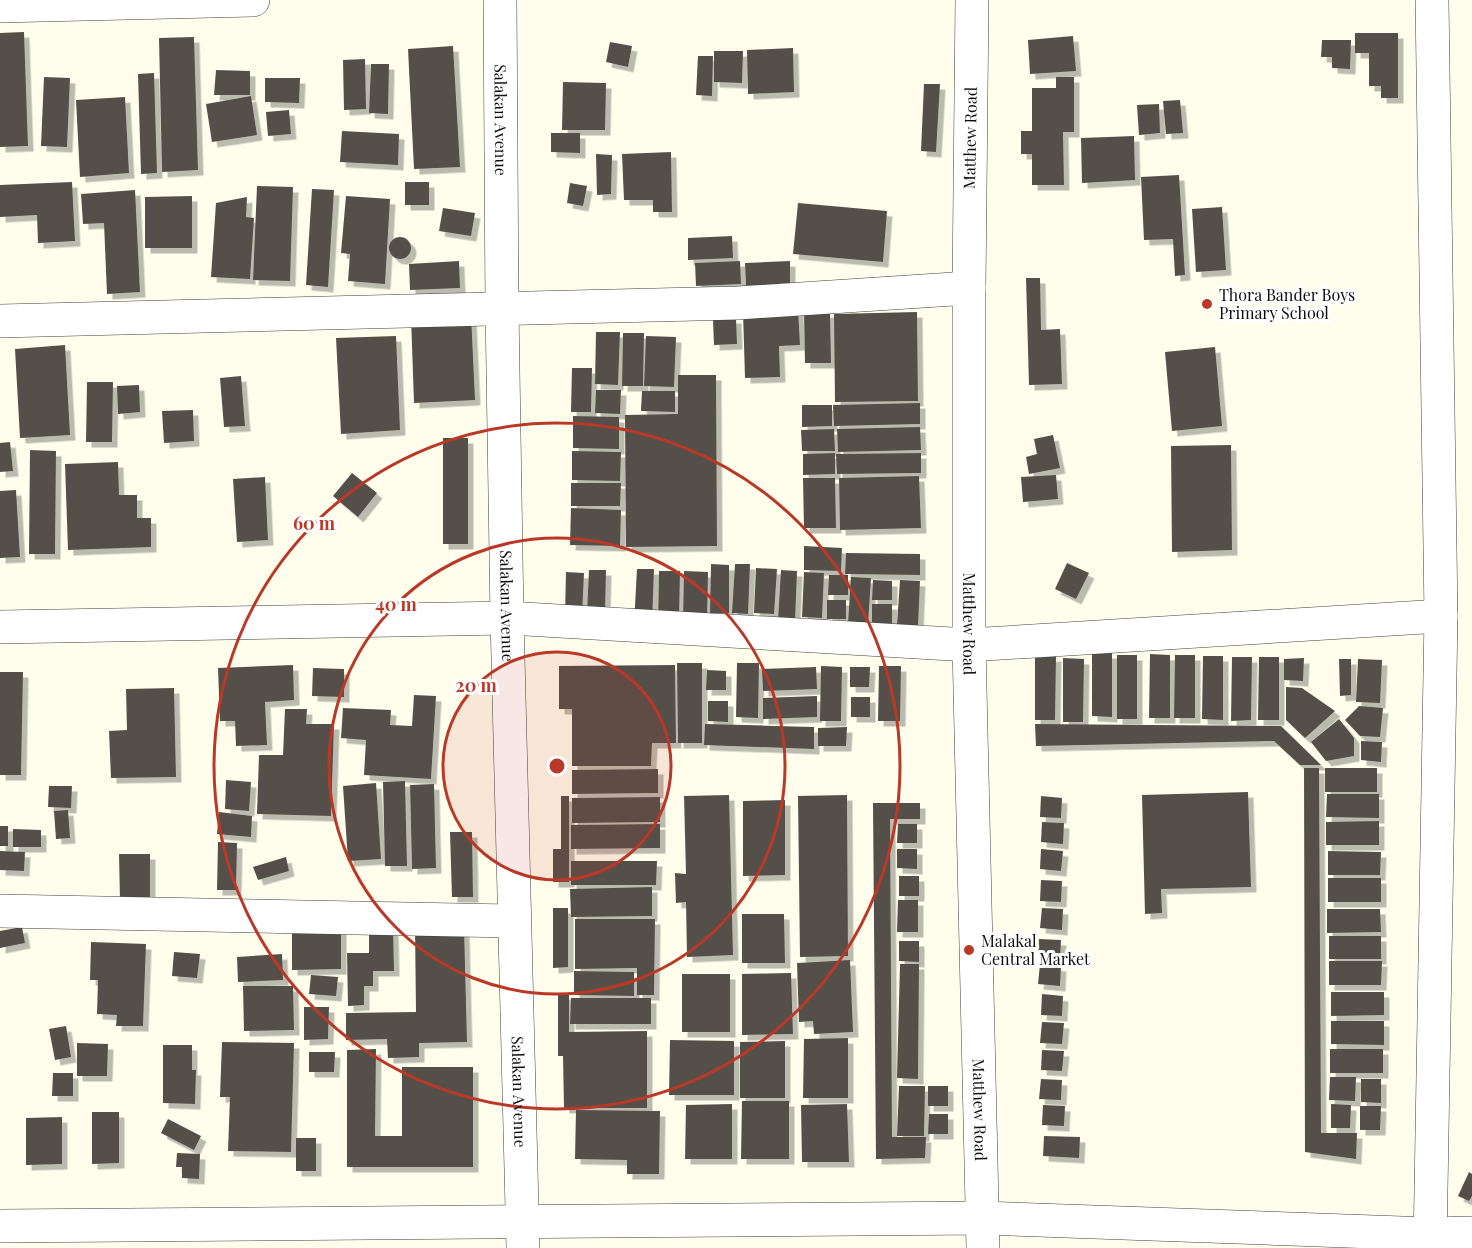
<svg xmlns="http://www.w3.org/2000/svg" width="1472" height="1248" font-family="'Playfair Display',serif">
  <defs>
    <filter id="shadow"><feDropShadow dx="5.5" dy="5.5" stdDeviation="0" flood-color="#0004"/></filter>
  </defs>
  <rect width="100%" height="100%" fill="#fffeed"/>
  <path fill="#55504a" filter="url(#shadow)" d="M24,32l4,114 -28,1v-114z
    M1355,33h43v65h-17v-12h-12v-33h-14z
    M1073,36l3,35 -46,3 -2,-34z
    M194,37l4,133 -36,2 -3,-134z
    M1322,40h29l-1,29 -18,-1v-11h-11z
    M610,42l22,4 -4,21 -22,-5z
    M453,46l7,121 -46,2 -6,-120z
    M793,48l1,44 -46,2 -1,-44z
    M714,51h29l-1,32 -28,-1z
    M698,56h15l-1,40 -16,-1z
    M365,59l1,50 -22,1 -1,-50z
    M371,64h18l-1,50 -19,-1z
    M216,70l34,1v24h-36z
    M154,73l3,100 -16,1 -3,-100z
    M44,77l26,1 -3,69 -26,-1z
    M1056,77h18v55h-11l1,53h-32v-31h-11v-23h11v-43h24z
    M265,78h35l-1,25 -34,-1z
    M563,82l43,1 -1,47h-43z
    M924,84h16l-4,68 -15,-1z
    M251,96l6,39 -45,7 -6,-38z
    M125,97l4,76 -49,4 -4,-77z
    M1180,100l3,33 -17,1 -3,-33z
    M1159,104l1,29 -21,2 -2,-30z
    M289,110l2,24 -23,2 -2,-24z
    M342,131l57,3 -1,31 -58,-3z
    M551,133h29v20l-29,-1z
    M1134,136l1,44 -53,3 -1,-45z
    M671,152l1,60h-19v-12h-29l-2,-46z
    M596,154l16,1 -1,39 -14,1z
    M1179,175l6,100 -10,1 -2,-37 -29,1 -3,-63z
    M72,182l3,59 -37,2 -1,-28 -37,2v-32z
    M405,182h24v23h-24z
    M570,183l17,3 -4,20 -16,-3z
    M257,186l36,1 -3,94 -37,-1z
    M312,189l22,1 -6,97 -22,-2z
    M135,190l5,102 -33,2 -3,-71 -21,1 -2,-30z
    M192,196v52h-47v-51z
    M346,196l44,3 -5,85 -37,-3 2,-27 -9,-1z
    M247,197l-1,20 8,1 -4,61 -39,-2 5,-74z
    M798,203l89,8 -4,51 -90,-8z
    M1222,207l4,63 -30,2 -4,-63z
    M443,208l32,5 -4,23 -32,-5z
    M732,236l1,22 -45,2v-22z
    M389 248a11 11 0 1 1 22 0a11 11 0 1 1-22 0Z
    M459,261l1,27 -50,2 -1,-26z
    M740,261l1,23 -45,2 -1,-23z
    M790,261v23l-44,2 -1,-23z
    M1026,278h14l1,52 19,-1 2,55 -33,1z
    M798,309l2,36 -21,1 1,31 -35,1 -2,-67z
    M830,312l1,51h-26l-1,-50z
    M917,312l1,89 -83,1 -1,-88z
    M471,314l4,86 -61,3 -3,-86z
    M736,318l1,26 -23,1 -1,-26z
    M596,332h24l-2,53 -23,-1z
    M623,333h21l-1,53h-21z
    M396,336l4,94 -59,4 -5,-96z
    M646,336l30,1 -2,50 -30,-1z
    M65,345l5,90 -50,3 -5,-89z
    M1215,347l7,79 -50,5 -7,-79z
    M572,368h20l-1,44h-20z
    M678,375h38l1,171 -91,1 -1,-132 53,-1z
    M241,376l4,50 -21,1 -4,-49z
    M87,382h26l-1,60h-26z
    M139,385l1,27 -22,2 -1,-28z
    M596,390h25l-1,24 -25,-1z
    M642,391h33v21l-34,-1z
    M920,403v21l-86,2 -1,-21z
    M802,405h30v21l-30,1z
    M193,410l1,31 -30,2 -2,-32z
    M573,416l46,1v32l-46,-1z
    M920,427l1,23 -83,2 -1,-23z
    M834,429l1,22h-33l-1,-21z
    M1053,435l7,33 -31,6 -3,-17 11,-3 -3,-15z
    M443,438h25v106h-25z
    M10,442l3,29 -13,1v-29z
    M1231,445l1,105 -60,2 -1,-106z
    M30,450l26,1 -1,103h-26z
    M572,451l49,1 -1,29 -48,-1z
    M835,453v21l-32,1v-21z
    M921,453v20l-84,1 -1,-20z
    M118,462l1,33h18v23h14v29l-83,3 -3,-86z
    M352,473l25,20 -19,24 -25,-21z
    M1056,475l2,24 -35,3 -2,-25z
    M919,476l2,52 -81,2 -1,-52z
    M265,477l3,63 -31,2 -4,-63z
    M803,478h32l1,50h-32z
    M571,483h50l-1,23h-49z
    M16,490l4,67 -20,1v-67z
    M571,508l50,2 -1,36 -50,-1z
    M804,546l38,2 -1,23 -37,-1z
    M846,553l74,1v21l-75,-1z
    M1067,563l22,10 -13,26 -21,-10z
    M711,564l18,1v48h-19z
    M735,564h15l-2,50 -16,-1z
    M756,568l21,1 -3,45 -20,-1z
    M637,569h17l-2,55h-18z
    M589,570h17l-1,44 -18,-1z
    M781,570l16,1 -2,51 -17,-1z
    M659,571h21l-1,48h-21z
    M684,571l24,1 -1,50h-24z
    M566,572l18,1 -2,43h-17z
    M804,572l20,1 -2,45 -20,-1z
    M829,575h19v20h-20z
    M851,577l20,1 -3,46 -20,-1z
    M873,580l19,1v19h-20z
    M900,580l20,1 -2,45 -21,-1z
    M827,600h19v19h-19z
    M872,604h20v20l-20,-1z
    M1092,653h20v64l-20,-1z
    M1150,654l20,1v63h-21z
    M1117,655h20v64h-20z
    M1175,655h20v63h-21z
    M1056,656l-1,64h-20v-63z
    M1203,656h20v64l-21,-1z
    M1232,657h20l-1,63 -20,1z
    M1259,657h20v63h-21z
    M1063,658l21,1 -1,63h-20z
    M1304,658l-1,23 -19,-1v-21z
    M1339,659h12v36l-11,1z
    M1358,659l24,1 -2,43 -24,-1z
    M677,663h25v80h-24z
    M737,663h22l-1,55 -22,-1z
    M293,665l1,35 -29,2 2,43 -31,1 -1,-25h-15l-2,-53z
    M675,665l1,78h-24l-1,23h-79v-57h-13v-43z
    M821,666l21,1 -1,54h-21z
    M879,666h22l-1,55h-22z
    M816,667l1,22 -54,2 -1,-22z
    M850,667h20l-1,20h-19z
    M313,668l31,1v28l-32,-1z
    M707,670l19,1v19h-20z
    M0,672h23l-2,103h-21z
    M1286,687l16,1 33,23 -30,27 -19,-18z
    M174,688l2,89 -65,1 -2,-47 18,-1 -1,-41z
    M414,695l22,1 -5,83 -67,-4 2,-35 -25,-2 2,-30 48,2 -1,15 22,1z
    M817,696v21l-54,2v-21z
    M851,697h19v20h-19z
    M708,701h20v21l-20,-1z
    M1359,706l24,2 -3,29 -20,-1 -15,-16z
    M285,709h22l-1,15h28l-3,92 -74,-2 2,-59h24z
    M1339,719l15,19v18l-28,5 -15,-19z
    M705,724l109,3v22l-110,-4z
    M1035,724l246,2 40,39h-21l-26,-24 -238,5z
    M847,727l-1,19h-28v-18z
    M1361,741l21,1 -1,20 -20,-2z
    M1304,768h15l2,365h36l-1,26 -51,-7z
    M1325,768h52v24h-52z
    M658,769v24l-86,1v-24z
    M226,780l25,2 -2,29 -24,-2z
    M405,781l2,85h-22l-2,-84z
    M376,783l5,76 -33,2 -5,-75z
    M434,784l2,84 -24,1 -2,-84z
    M49,786h23l-1,22 -23,-1z
    M1248,792l3,95 -90,2 1,24 -17,1 -3,-119z
    M1327,794h52v24l-53,-1z
    M729,795l4,160 -46,2 -1,-55 -10,1 -1,-30 11,1 -2,-78z
    M847,795l1,161 -48,1 -2,-161z
    M561,796h8v86h-16v-33h8z
    M1041,796l21,2 -1,20 -21,-1z
    M660,797v25l-88,1v-25z
    M785,800v75l-42,1v-75z
    M873,803h47v16h-30l2,318h34l-1,21 -49,1z
    M68,810l2,28 -14,1 -2,-28z
    M219,812l33,4 -1,21 -34,-3z
    M1379,821v24h-53v-23z
    M1042,822l22,1 -1,21 -22,-2z
    M660,824v24l-89,1v-24z
    M898,824h19v19h-20z
    M0,826h8v20h-8z
    M13,829l28,1v17h-28z
    M450,832h22l1,65h-21z
    M218,842l19,1 -1,47h-19z
    M897,849h20v20l-20,-1z
    M1041,849l22,2 -2,20 -21,-2z
    M0,851l25,1 -1,19 -24,-1z
    M1328,851l53,1 -1,23h-52z
    M119,854h31v46l-30,1z
    M286,857l3,14 -31,9 -5,-13z
    M571,861h86l-1,24h-85z
    M899,876h20v20h-20z
    M1328,878h53v24h-53z
    M1041,880l21,1 -1,21 -21,-1z
    M652,887v29l-81,1 -1,-28z
    M898,900h20v32h-21z
    M553,908h15v59l-15,1z
    M1042,908l21,1 -1,21 -22,-2z
    M1327,909h53l1,23 -54,1z
    M742,914h42l1,49h-43z
    M341,919v50l-49,1v-50z
    M575,919h80l-1,76h-17v-27l-62,1z
    M369,925h24l1,46h-21v15h-9v19l-16,1 -1,-53h22z
    M464,926l3,116 -48,1v14l-31,1 -1,-19 -41,1v-27l70,-1 -1,-85z
    M22,927l3,16 -25,5v-17z
    M1329,936h52v23h-52z
    M1039,939l22,1 -1,20 -22,-1z
    M899,941h20v21l-20,-1z
    M91,942l55,2 -3,82h-27l1,-11 -20,-1 1,-34h-8z
    M174,952l26,2 -3,24 -25,-2z
    M282,954l1,26 -45,2 -1,-25z
    M850,960l3,72 -39,2 -1,-13 -14,1 -2,-59z
    M1329,961h53l-1,24h-52z
    M900,964h19l-1,115 -21,-1z
    M1040,964l21,2 -1,20 -22,-2z
    M574,971l60,1v24l-60,-1z
    M791,973l2,61 -51,1v-61z
    M682,974h48v58h-48z
    M311,975l27,2 -2,19 -27,-2z
    M243,986h50l1,44 -50,1z
    M1331,992h53v23l-53,1z
    M558,994h11v38l78,-1v77h-83l-1,-52h-5z
    M1042,994l21,2 -1,20 -21,-1z
    M571,998h80v26h-81z
    M304,1007h25l-1,32 -24,1z
    M1331,1021h53v24l-53,-1z
    M1042,1022l22,1 -2,21 -22,-1z
    M66,1026l5,31 -16,3 -6,-31z
    M848,1038v60h-45l1,-59z
    M670,1040l64,1v54h-65z
    M785,1041v57h-45v-56z
    M222,1042l72,1 -3,109 -63,-1 2,-54h-10z
    M77,1043l31,1 -1,32h-30z
    M163,1045h29v25h4l-1,34 -32,-1z
    M376,1049l-1,87h27v-69h71v100h-126v-117z
    M1330,1049h53v24h-53z
    M1042,1050l22,1 -2,20 -21,-1z
    M309,1052h26l-1,20h-25z
    M53,1073h20v23h-21z
    M1330,1077h26l-1,24 -26,-1z
    M1041,1079l21,1 -1,20 -22,-1z
    M1361,1079h20v24l-20,-1z
    M899,1086h26l-1,50h-27z
    M928,1086h20v20h-20z
    M742,1101h47v58h-48z
    M732,1104v55h-47l1,-54z
    M847,1104l2,58h-47l-1,-57z
    M1331,1104l20,1 -1,23h-19z
    M1043,1105l22,1 -1,20 -22,-1z
    M1360,1106h21l-1,24h-20z
    M576,1110l84,1 -1,63h-32v-14l-52,-1z
    M92,1112h27v51l-27,1z
    M929,1114h19v20h-20z
    M62,1117v47l-36,1v-47z
    M168,1119l33,17 -7,14 -33,-17z
    M1044,1136l36,1 -1,21 -36,-2z
    M296,1138h20v33h-20z
    M177,1153l23,1 -1,25 -17,-1v-11h-6z
    M1469,1172l3,2v22l-3,5 -11,-5z"/>
  <g fill="none" stroke-linecap="round" stroke-linejoin="round">
    <g stroke="#404040" stroke-width="34">
      <g id="minor">
        <path id="s1" d="M500,0l2,308 5,310 16,630"/>
        <path id="s2" d="M972,0l-3,288v357l14,603"/>
        <path d="M0,6l253,-6"/>
        <path d="M0,321l738,-18 231,-15"/>
        <path d="M0,627l507,-9 462,27 472,-29"/>
        <path d="M0,911l514,10"/>
        <path d="M0,1226l983,-8 447,16 42,-1"/>
        <path d="M1430,1248l11,-632 -9,-616"/>
      </g>
    </g>
    <use href="#minor" stroke="#fff" stroke-width="33"/>
  </g>
  <circle cx="557" cy="766" r="114" fill="#ba3828" fill-opacity=".12"/>
  <g fill="none" stroke="#ba3828" stroke-width="3">
    <circle cx="557" cy="766" r="114"/>
    <circle cx="557" cy="766" r="228"/>
    <circle cx="557" cy="766" r="343"/>
  </g>
  <g fill="#ba3828" stroke="#fff" stroke-width="2">
    <circle cx="1207" cy="304" r="6"/>
    <circle cx="969" cy="950" r="6"/>
  </g>
  <g text-anchor="middle" stroke-width="6" stroke-linejoin="round" paint-order="stroke">
    <g font-size="16" fill="#0d0d0d" stroke="#fff">
      <text dy="6" stroke="none"><textPath href="#s1" startOffset="120">Salakan Avenue</textPath></text>
      <text transform="translate(970 138) rotate(-89)" y="6">Matthew Road</text>
      <text dy="6" stroke="none"><textPath href="#s1" startOffset="606">Salakan Avenue</textPath></text>
      <text dy="6" stroke="none"><textPath href="#s2" startOffset="624">Matthew Road</textPath></text>
      <text dy="6" stroke="none"><textPath href="#s1" startOffset="1092">Salakan Avenue</textPath></text>
      <text dy="6" stroke="none"><textPath href="#s2" startOffset="1110">Matthew Road</textPath></text>
    </g>
    <g font-size="16" fill="#0d0d0d" stroke="#fff" text-anchor="start">
      <text x="1219" y="301">Thora Bander Boys<tspan x="1219" dy="18">Primary School</tspan></text>
      <text x="981" y="947">Malakal<tspan x="981" dy="18">Central Market</tspan></text>
    </g>
  </g>
  <circle cx="557" cy="766" r="9" fill="#ba3828" stroke="#fff" stroke-width="3"/>
  <g font-size="18" text-anchor="middle" font-weight="bold" fill="#ba3828" stroke="#fff" stroke-width="6" stroke-linejoin="round" paint-order="stroke">
    <text x="314" y="530">60 m</text>
    <text x="396" y="611">40 m</text>
    <text x="476" y="692">20 m</text>
  </g>
</svg>
